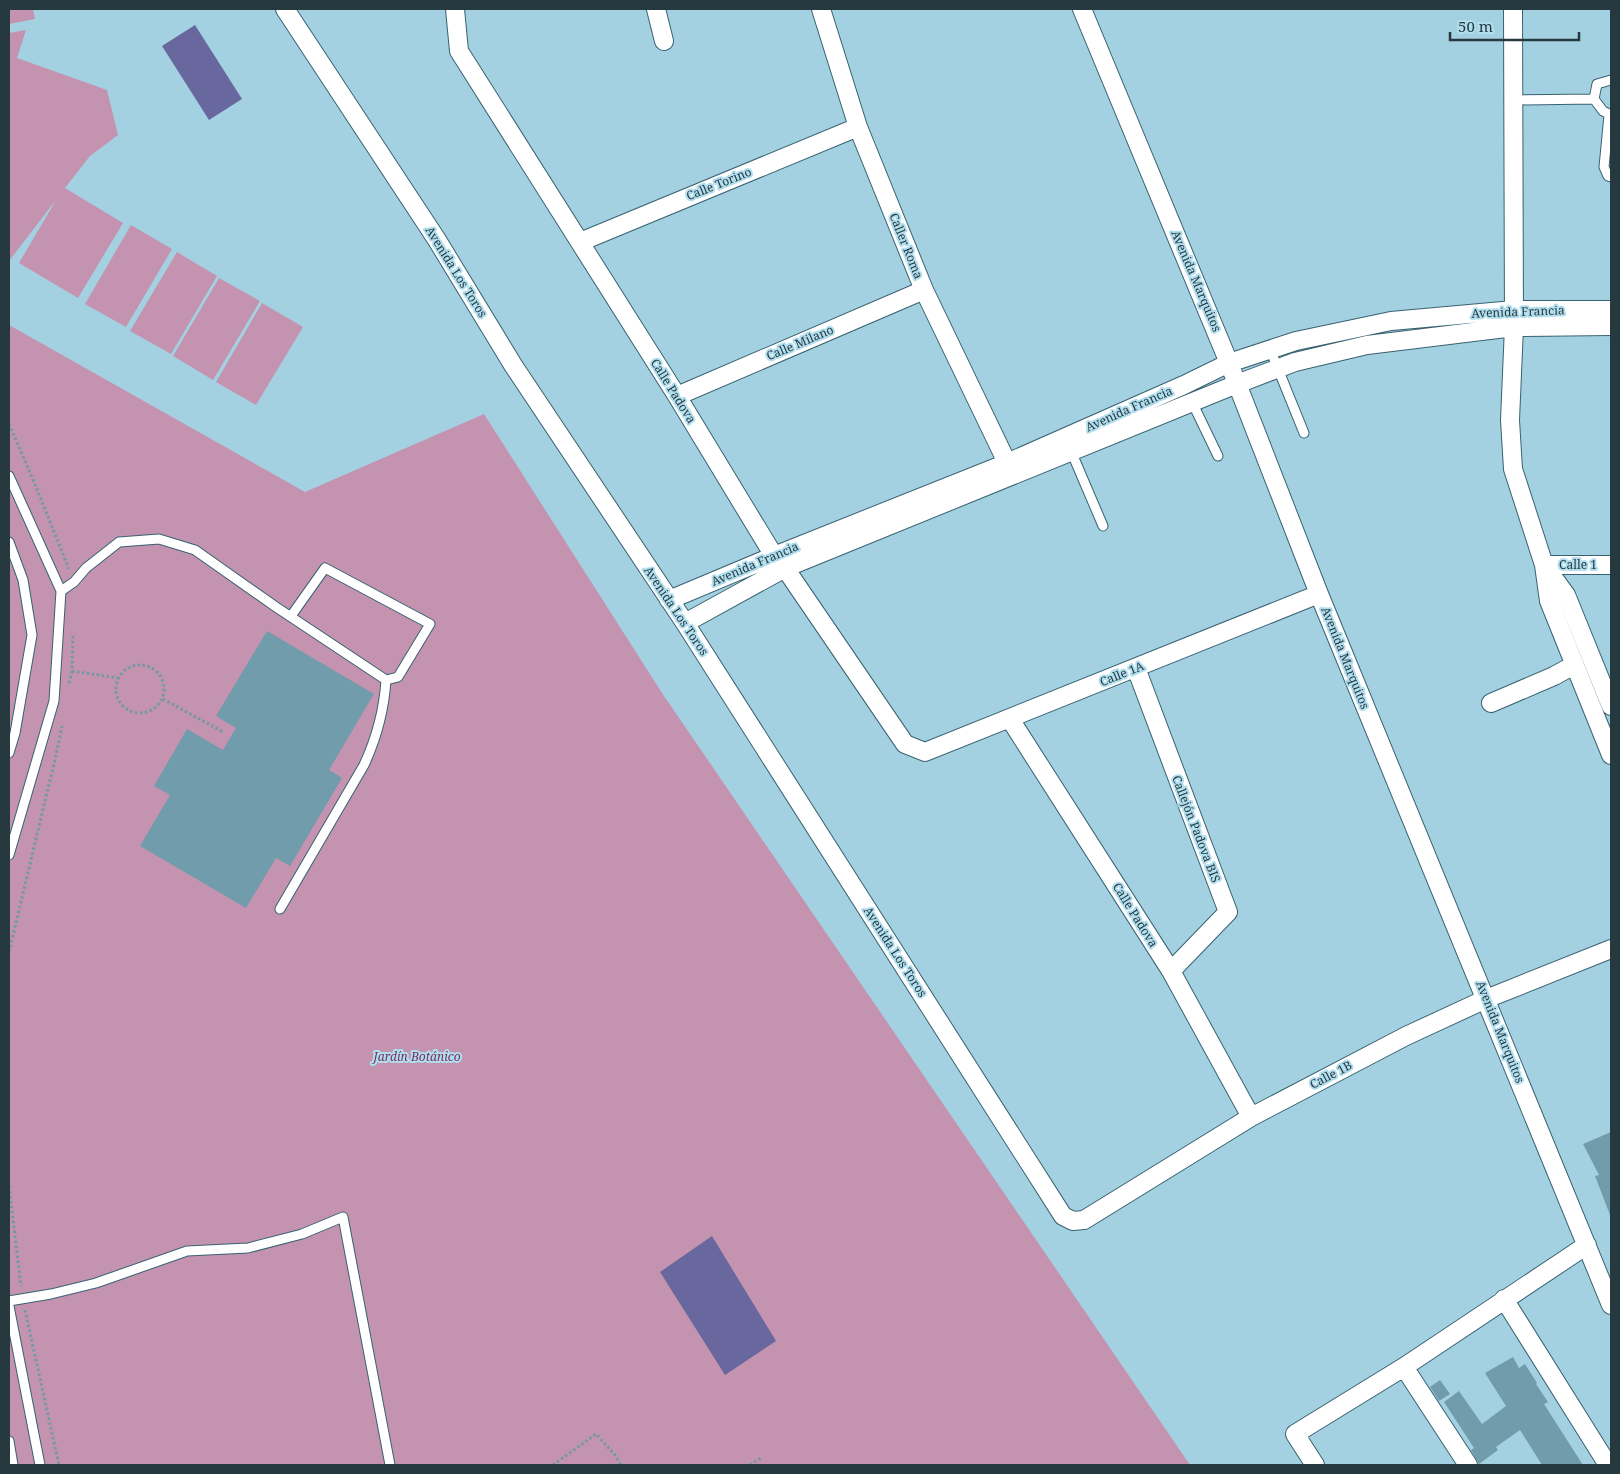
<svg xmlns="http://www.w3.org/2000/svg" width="1620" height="1474" font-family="'Noto Serif',serif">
  <rect width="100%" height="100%" fill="#a4d1e2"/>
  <path fill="#c493b0" d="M9,9h24l2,10 -26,5z
    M26,30l-9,28 90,32 11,45 -28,21 -25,32 58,35 -45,75 -59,-35 37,-63 -47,61v-228z
    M131,225l41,24 -46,78 -41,-23z
    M177,252l40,24 -46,78 -41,-23z
    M219,278l41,23 -47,79 -40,-24z
    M262,303l41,24 -47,78 -40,-23z
    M9,325l296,167 179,-78 178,279 528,772h-1181z"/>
  <path fill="#68689f" d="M195,25l47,74 -33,21 -47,-74z
    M712,1236l64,105 -51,34 -65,-103z"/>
  <path fill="#709cac" d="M267,631l107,63 -45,76 13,8 -52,88 -14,-8 -30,50 -106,-62 30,-51 -16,-9 33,-57 36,21 13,-22 -20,-12z
    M1611,1132v83h-1l-15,-39 4,-1 -16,-31z
    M1513,1357l6,11 6,-4 12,19 -1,1 12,18 -4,2 39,61h-41l-22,-35 -24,17 2,3 -19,14 -8,-14 3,-2 -30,-46 15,-11 23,33 24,-18 -21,-33z
    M1440,1380l10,14 -11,7 -9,-14z"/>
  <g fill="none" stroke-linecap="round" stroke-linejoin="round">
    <g stroke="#386271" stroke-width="11">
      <path id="lane" d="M1594,99l3,-15 14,-4
        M1594,99l9,12 8,4
        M1514,100l80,-1
        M1609,115l-5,52 4,9 3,1
        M1270,349l34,84
        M1192,402l26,54
        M1071,451l32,75
        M9,476l52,115 -7,110 -45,154
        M9,542l14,38 9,55 -17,98 -6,20
        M61,591l13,-9 12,-14 33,-26 40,-3 36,11 81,57 110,73c-2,31 -9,57 -22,85l-84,144
        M291,616l34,-48 105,56 -32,53 -12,3
        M9,1301l42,-7 45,-11 91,-32 61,-3 54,-14 41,-17 47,248
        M9,1306l31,159
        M9,1441l4,24"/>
    </g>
    <g stroke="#386271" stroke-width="20">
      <path id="street" d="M285,9l152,231 76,125 172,258 378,593 10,5 11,-1 167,-103 155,-81 80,-37 125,-50
        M455,9l4,42 218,345 97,160 11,12 120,176 20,8 394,-158
        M656,9l8,32
        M821,9l37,118 66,163 88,183
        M1082,9l147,354 90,231 292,711
        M1513,9l1,318 -4,93 3,49 31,96h67
        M580,242l278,-115
        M677,396l247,-106
        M669,600l105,-44 233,-93 177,-78 45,-22 67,-22 95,-20 123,-11h97
        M685,623l100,-55 452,-184 58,-22 72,-17 147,-18 97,-1
        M1136,668l92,244 -57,59
        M1491,703l63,-27 20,-11
        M1611,706l-45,-111 -22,-30 5,36 62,154
        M1010,719l161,252 80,146
        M1504,1299l104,166
        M1404,1367l64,98
        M1315,1465l-20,-31 109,-67 183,-122"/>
    </g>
    <path stroke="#7598a5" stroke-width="3" stroke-dasharray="2.5 2.5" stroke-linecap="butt" d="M9,424l23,53 37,92
      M116 689a24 24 0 1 1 48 0a24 24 0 1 1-48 0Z
      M72,671l46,7
      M69,683l3,-12 1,-36
      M163,699l60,33
      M9,952l47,-197 6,-29
      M9,1186l12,100
      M25,1310l34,155
      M553,1465l43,-31 19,21 6,10
      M750,1465l11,-7"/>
    <use href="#lane" stroke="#fff" stroke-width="9"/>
    <use href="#street" stroke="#fff" stroke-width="18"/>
  </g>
  <g text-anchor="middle" stroke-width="4" stroke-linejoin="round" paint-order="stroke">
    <g font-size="12" fill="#26393f" stroke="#b1deef">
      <text transform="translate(719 184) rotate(-22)" y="4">Calle Torino</text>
      <text transform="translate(906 246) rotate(68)" y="4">Caller Roma</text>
      <text transform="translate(456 272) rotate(58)" y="4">Avenida Los Toros</text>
      <text transform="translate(1196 281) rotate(67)" y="4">Avenida Marquitos</text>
      <text transform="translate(1518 312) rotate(-2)" y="4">Avenida Francia</text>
      <text transform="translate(800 343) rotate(-23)" y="4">Calle Milano</text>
      <text transform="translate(673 391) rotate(58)" y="4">Calle Padova</text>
      <text transform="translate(1129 409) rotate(-24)" y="4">Avenida Francia</text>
      <text transform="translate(755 564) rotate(-23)" y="4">Avenida Francia</text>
      <text x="1578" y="569">Calle 1</text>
      <text transform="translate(676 611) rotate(56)" y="4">Avenida Los Toros</text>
      <text transform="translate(1345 658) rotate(68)" y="4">Avenida Marquitos</text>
      <text transform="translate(1122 674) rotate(-22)" y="4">Calle 1A</text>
      <text transform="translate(1196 829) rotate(69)" y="4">Callejón Padova BIS</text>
      <text transform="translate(1135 915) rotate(58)" y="4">Calle Padova</text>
      <text transform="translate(895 952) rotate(57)" y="4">Avenida Los Toros</text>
      <text transform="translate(1500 1032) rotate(68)" y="4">Avenida Marquitos</text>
      <text transform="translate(1331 1075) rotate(-28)" y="4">Calle 1B</text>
    </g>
    <g font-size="12" font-style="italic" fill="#76305e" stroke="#b1deef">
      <text x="417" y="1061">Jardín Botánico</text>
    </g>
  </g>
  <rect width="1620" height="1474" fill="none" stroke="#26393f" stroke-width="20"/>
  <path d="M1450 32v8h129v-8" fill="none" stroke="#26393f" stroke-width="2.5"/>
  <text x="1458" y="32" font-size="15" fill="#26393f" stroke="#b1deef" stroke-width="4" paint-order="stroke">50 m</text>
</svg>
